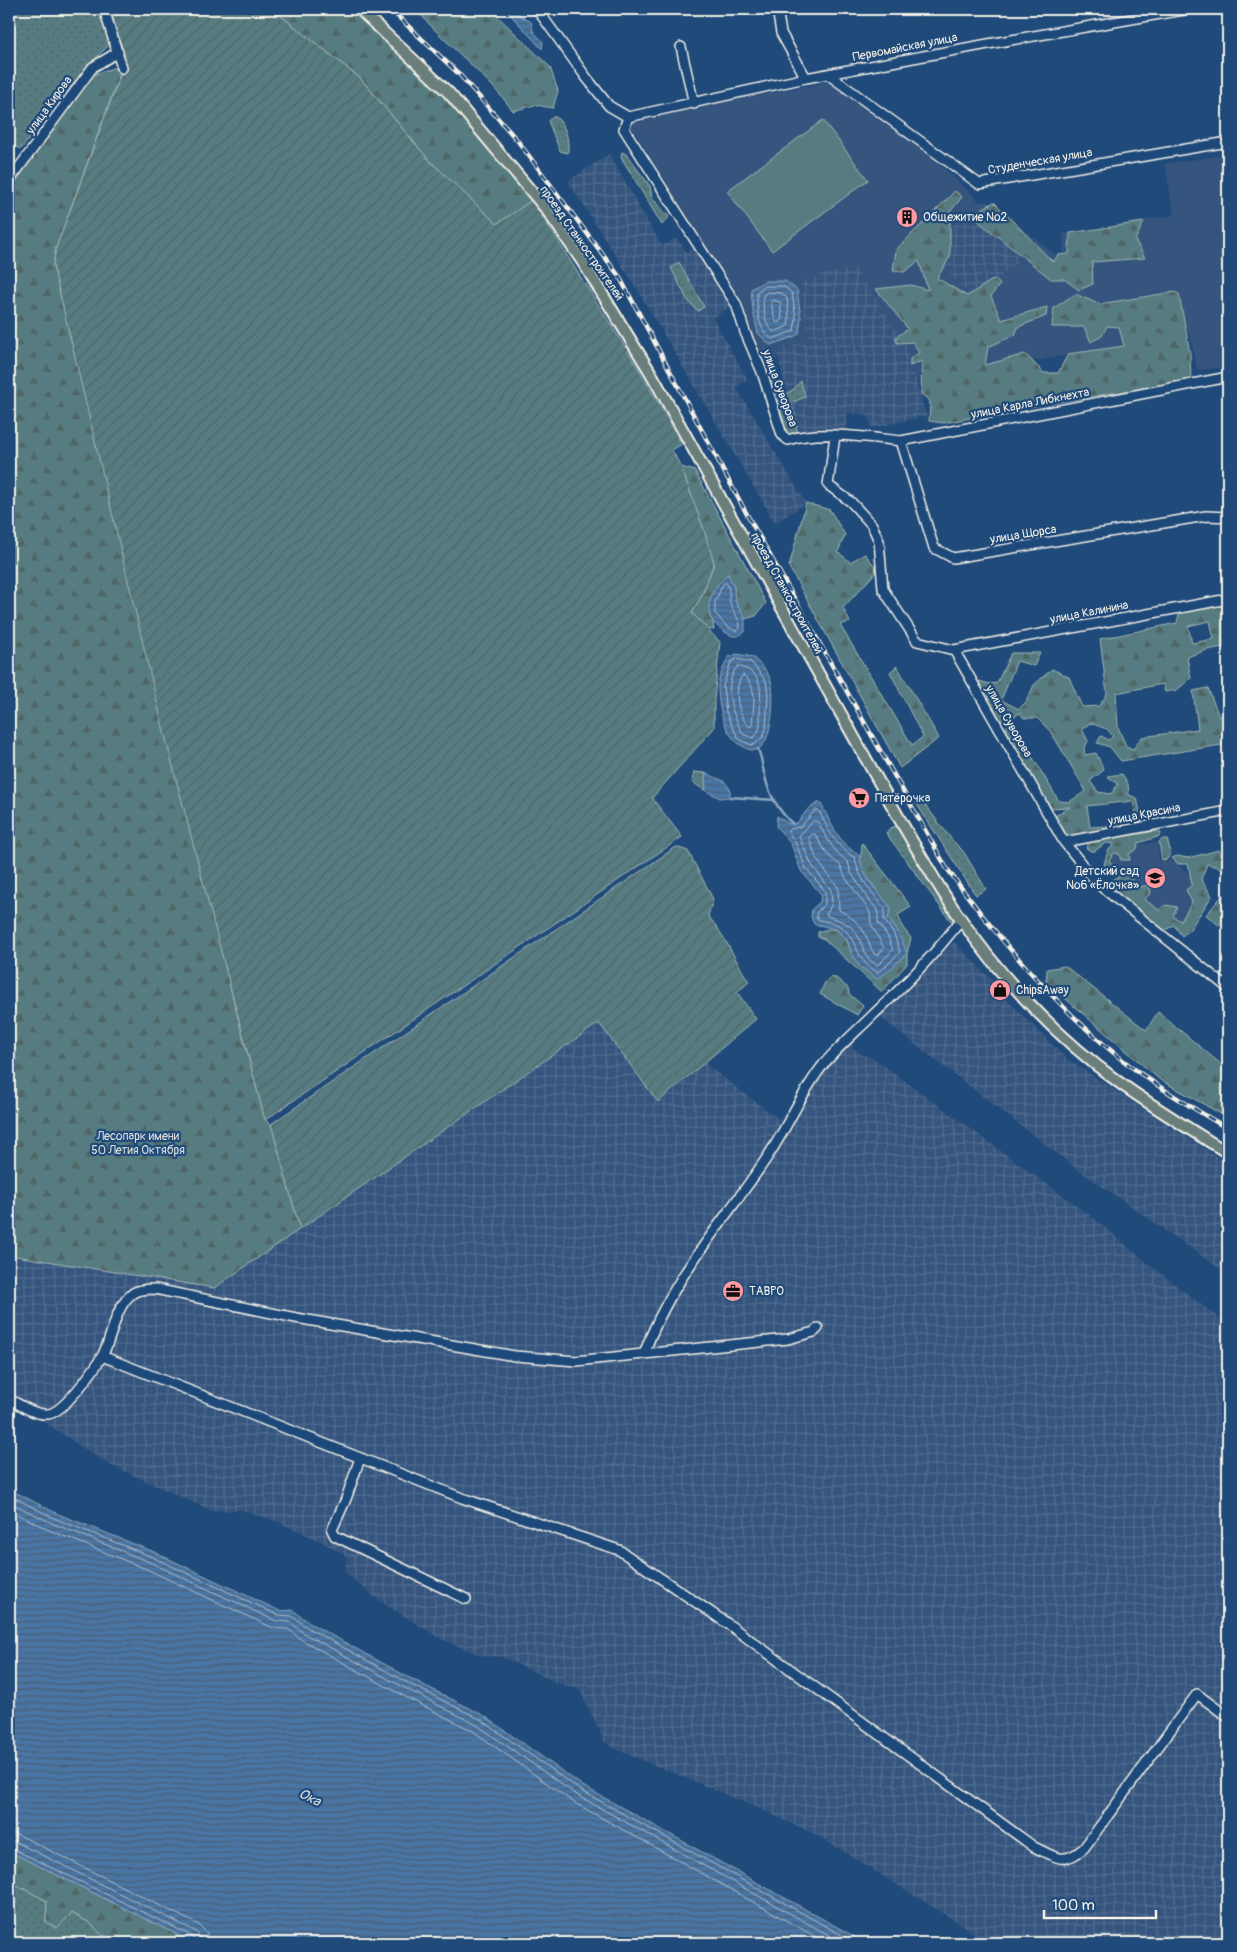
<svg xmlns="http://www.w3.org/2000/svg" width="1237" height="1952" font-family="Pangolin,sans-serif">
  <defs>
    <pattern id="industrial-grid" width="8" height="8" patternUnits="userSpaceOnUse" patternTransform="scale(1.25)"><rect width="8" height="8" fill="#34547e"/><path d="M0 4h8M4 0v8" fill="none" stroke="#526d90"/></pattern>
    <pattern id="grass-dots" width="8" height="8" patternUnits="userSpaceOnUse" patternTransform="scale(1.25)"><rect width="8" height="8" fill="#567c81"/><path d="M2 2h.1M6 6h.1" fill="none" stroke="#506566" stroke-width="1.8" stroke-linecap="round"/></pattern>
    <pattern id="forest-firs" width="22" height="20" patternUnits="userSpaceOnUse" patternTransform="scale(1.25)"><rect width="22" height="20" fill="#567c81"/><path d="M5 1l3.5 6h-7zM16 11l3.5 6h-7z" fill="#506566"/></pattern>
    <pattern id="wetland-marsh" width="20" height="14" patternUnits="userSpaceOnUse" patternTransform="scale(1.25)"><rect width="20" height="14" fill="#567c81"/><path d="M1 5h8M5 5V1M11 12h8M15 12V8" fill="none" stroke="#506566"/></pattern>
    <pattern id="garden-furrows" width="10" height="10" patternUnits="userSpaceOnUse" patternTransform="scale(1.25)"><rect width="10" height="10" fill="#567c81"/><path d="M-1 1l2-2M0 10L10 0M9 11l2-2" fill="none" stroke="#506566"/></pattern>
    <pattern id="water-rules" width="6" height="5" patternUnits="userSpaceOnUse" patternTransform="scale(1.25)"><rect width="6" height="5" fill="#4975a4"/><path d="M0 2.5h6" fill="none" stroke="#495e75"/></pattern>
  </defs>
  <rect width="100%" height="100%" fill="#1f4a7a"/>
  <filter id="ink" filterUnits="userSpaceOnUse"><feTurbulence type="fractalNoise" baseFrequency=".02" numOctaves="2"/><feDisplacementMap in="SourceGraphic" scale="10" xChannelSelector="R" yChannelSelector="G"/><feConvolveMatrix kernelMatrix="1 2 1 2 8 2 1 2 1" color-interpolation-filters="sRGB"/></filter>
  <g filter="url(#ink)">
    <path fill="#34547e" d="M834,81l109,86 37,35h8l76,59 -1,-27 111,-19 -9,-51 63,-10v213l-31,3 -7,-36 -273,47 -9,-33 -99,-6 -32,7 1,10 -12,9 -2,-6 -4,-2 -22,-58 -107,-176 4,-6 18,-6z
      M1157,842l3,19 12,-1 35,30 -31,39 -73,-64 4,-16z"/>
    <path fill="url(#industrial-grid)" d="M609,154l53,92 15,-8 9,14 8,-5 36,60 -17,11 35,62 -12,7 70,116 -31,20 -138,-234 -69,-108z
      M967,214l7,9 6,-2 3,1 38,36 -46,42 -50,-50z
      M854,267l54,81 18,68 -54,12 -5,-13 -19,-2 -3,17 -49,1 -20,-82 33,-7 -9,-62z
      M954,942l49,49 -2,3 66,65 161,105v97l-6,9 -145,-101 -200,-154z
      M600,1023l58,79 46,-39 76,57 42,-61 27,-30 4,19 10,7 9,2 223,162 56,47 77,59v618h-241l-22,-16 -147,-91 -62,-29 -136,-56 -15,-9 -26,-53 -24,-7 -53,-25 -23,-2 -38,-16 -63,-39 -33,-28 2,-16 -25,-14 -44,-20 -37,-12 -29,1 -104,-47 -64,-42 -35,-16v-151l205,33z"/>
    <path fill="url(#grass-dots)" stroke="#a5b6b4" d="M9,9h91l10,35 -28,28 -61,77 -12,-5z
      M770,372l7,5 7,18 10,-6 7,-8 4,16 -14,6 5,16 1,14 -3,3 -10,-2 -17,-52z
      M922,801l30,39 11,11 23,38 -10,6 -3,-4 -57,-88z
      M897,826l23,42 11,13 7,16 6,7 9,14v6l-67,-91 4,-5z
      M9,1881l38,20 -1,21 10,6 16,-15 18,10 12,12 20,5 3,3h-102l-14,-5z"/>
    <path fill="url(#forest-firs)" stroke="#a5b6b4" fill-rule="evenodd" d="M272,9h79l22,17 59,58 56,62 44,54 -35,24 -68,-64 -69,-82z
      M420,9h70l60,58 8,24 -5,17 -18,-3 -22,6c-26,-36 -63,-63 -93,-97z
      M119,66l2,5 -65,177 -3,17 182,741 30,114 6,4 29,105 -86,59 -205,-33v-1064l83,-116z
      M955,191l7,6 -12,15v45l-13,21 30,18 27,-17 6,5 -9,12 10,24 46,-13 -1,9 -28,11 -3,8 -27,12 -3,18 40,-11 19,19h14l10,-19 56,-8 -5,-19 -12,-1 -5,10 -11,6 -7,-15h-32l2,-19 21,-14 24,10 75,-12 5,2 11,59 1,27 -138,23 -9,-6 -8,9 -93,17 -14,-2 1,-20 -9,-7 1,-33 -12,5v-7l9,-6 -6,-11 -16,1 -1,-6 12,-8 -32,-40 35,-4 17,5 -9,-29 -15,11 -11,-1 3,-21z
      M994,202l59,60 5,-7 11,-1 1,-21 74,-11 -9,18 10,18 -53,4 1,22 -14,6 -15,-11h-13l-73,-58 3,-12z
      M681,467l14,4 71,132 -10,13 -11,3 -10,-18 -1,-14 -25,28 4,7 1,8 -7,-1 -15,-16 10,-18 12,-32 -10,-33z
      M806,503l24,7 15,25 -7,17 12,10 15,-8 13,16 -35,38 7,14 -10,3 72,120 11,-8 -33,-65 7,-6 42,72 -39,30 -111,-201z
      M1228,601v45l-21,4 -20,7 4,21 -14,12 -12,2 -2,-8 -47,9 2,34 8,19 7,3 9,-12 56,-8 -5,-38 15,-3 12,31 8,1v24l-107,17 -11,-14 -13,-4 4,-7 8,4 4,-4 -6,-7 -17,-6 -8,6 6,12 -4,8 1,6 11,-2 8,17 -14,11 8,11 13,2 7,-10 -11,-8 15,-2 6,10 1,11 8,3 5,22 -4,7 -21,1 1,-7 18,-5 -3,-15 -46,5 3,21 20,-1v5l-42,6 -13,-21 15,-9 -19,1 -46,-76 3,-8 5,1 46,76 10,1 17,-11 -35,-59 -14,-14h-13l-4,-5 -19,10 -22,-33v-9l11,3 7,-1 14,-30h29l-6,13 -17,-5 -16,39 18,9 7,-7 8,-17 18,-16 17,8 13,30 17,-1 8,-12 -7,-55 77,-16 3,-13zM1210,621l4,18 -22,4 -4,-17z
      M1156,831l5,2 -1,3 -22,7 -1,6 -8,5 1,6h-9l-2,-6 -5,-1 -5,8 13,11 -2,2 -16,-9 4,-14 6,-7 -8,-1 -13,9 -7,-4 3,-6z
      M1163,839h4l4,15 -4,5 -5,1 -3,-18z
      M862,843l49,64 -13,8 5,13 8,10 -4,15v11l-25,28 -58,-53 -6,-2v-5c22,-9 27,3 34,22l46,-22 -10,-14 3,-10 -12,-14 -19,-27z
      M1219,850l6,11 -4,7 -14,-4 -6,15 11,17 -22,33 -8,7 -8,-11 -10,6 -49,-40 -2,-12 14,-6 11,14 11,-2 2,8 -7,6 15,11 7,-5 11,2 -4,10 8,4 11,-19 -6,-12 6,-5 -4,-21h-10l-6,-6 5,-2 11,2z
      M1225,895l3,4 -6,4 2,5 -4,18 -14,-11 16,-19z
      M1065,966l81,64 12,-18 70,58v48l-69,-39 -113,-97 1,-13z
      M830,977l6,1 12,10 1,6 14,12 -6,9 -37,-21 4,-10z
      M9,1851l185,92h-69l-3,-3 -20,-5 -12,-12 -18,-10 -15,15 -11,-6 1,-21 -38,-20z"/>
    <path fill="url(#wetland-marsh)" stroke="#a5b6b4" d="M552,117h4c10,8 13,23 12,36l-8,-2 -12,-30z
      M622,152l4,2 24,32 2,11 17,20 -7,8 -41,-68z
      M679,262l25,45 -6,4 -10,-10 -17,-33z
      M694,772l11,1 1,18 -14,-9z"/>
    <path fill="url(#garden-furrows)" stroke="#a5b6b4" d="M110,9h162l88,69 69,82 68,64 35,-24 105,166 45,78 -10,6 9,17 23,63 10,33 -12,32 -10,18 28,29 -6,58v28l-62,70 30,39 -417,283 -100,-384 -112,-471 3,-17 70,-188z
      M676,847l12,4 25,48 -5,17c17,19 27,44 41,66l-12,10 19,27 -98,83 -59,-79 -299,206 -29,-105z"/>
    <path fill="#567c81" stroke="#a5b6b4" d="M823,120l45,60 -96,71 -45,-60z"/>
    <path fill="url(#water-rules)" stroke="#8da7bf" d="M505,9h13l1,6 12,7 2,9 10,11 -1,7z
      M765,281h20l12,9 4,28 -2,15 -5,4 -24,8 -12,-12 -5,-22 -2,-22z
      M728,574l6,13 1,14 10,18v13c-4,2 -7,5 -11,4 -8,-1 -22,-13 -24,-20 -5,-15 7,-34 18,-42z
      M737,654l16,3c6,7 16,15 18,24 4,14 2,61 -13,68 -5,3 -10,0 -14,-2 -20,-10 -26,-40 -26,-61 0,-9 7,-20 10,-29z
      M705,773l19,8 6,8v8l-10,1 -14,-7z
      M820,802c13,24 16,38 40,54 1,21 19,36 31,52l-3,10 10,14 9,21 -20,19 -10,7 -18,-13 -7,-12 -5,-14 -11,-11 -22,-5 -3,-7 1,-8 8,-7 1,-8 -20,-23 -10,-27 -15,-18 1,-10 12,8 8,-1 11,-14z
      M9,1489l49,25 94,37 128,60 13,-1 18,14 97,53 75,38 100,71 283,157h-672l-185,-92z"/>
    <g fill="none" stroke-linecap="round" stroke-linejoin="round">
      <path stroke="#b0bfcd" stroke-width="1" d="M766,286h17l9,7 4,25 -2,13 -22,8c-15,-9 -15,-31 -15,-47z
        M768,292l13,1 6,5 2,20 -1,8 -14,6c-10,-7 -11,-25 -11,-36z
        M773,300l7,2 2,17 -4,4 -3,-2 -4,-19z
        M726,583c5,6 2,12 4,19 2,10 10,15 10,26l-4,3 -10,-5 -11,-13v-11l8,-18z
        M737,659l14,3 15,19 2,14 -2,34 -3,8 -8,7 -4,1 -12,-6 -8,-15 -5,-12 -3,-26 8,-24z
        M738,666c25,7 23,21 22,43 0,11 2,22 -7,29l-10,-4c-10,-18 -22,-50 -5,-68z
        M743,675c16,12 10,32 9,50l-2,2c-12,-8 -18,-41 -7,-52z
        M816,810l3,1c11,22 15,33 36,47 3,21 18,35 30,51l-1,10 10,15 6,18 -16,16 -6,4c-23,-8 -20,-37 -40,-47 -6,-3 -14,-4 -20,-5l-2,-3 1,-5 8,-8v-13l-19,-23 -11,-26 -7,-11 2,-2 10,-2z
        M814,821l4,1c8,16 15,29 30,40l3,11 19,28 8,9v12l10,15 5,13 -15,15c-15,-5 -14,-21 -22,-32 -8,-12 -18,-12 -30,-18l6,-11 -1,-14 -20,-26 -12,-28z
        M813,834l3,1 5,10 10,13 10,8 4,11 25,35 1,12 13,24 -6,7 -4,-1c-4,-7 -6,-15 -10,-22 -5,-10 -17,-18 -25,-22l-1,-23 -21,-27 -8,-22z
        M9,1495l47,24 94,37 128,59 14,1 16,12 98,54 74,37 100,71 276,153
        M9,1502l45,22 93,37 129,60 14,1 15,12 98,53 74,38 100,70 266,148
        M9,1510l42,21 93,37 129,60 15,1 14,11 98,54 73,37 100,71 254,141
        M9,1833l10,2 180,90 8,8 2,10
        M9,1841l7,1 179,89 5,5 1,7
        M9,1847l183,89 3,7"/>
      <path stroke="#8da7bf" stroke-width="2.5" d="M758,749c4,9 4,18 7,27 3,17 15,37 28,48
        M730,797l45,3"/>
      <g stroke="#f4f1e8" stroke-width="12">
        <path id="minor" d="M104,9l18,59
          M537,9l49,68 23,29 19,11
          M777,9l4,24 25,45
          M681,47l13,57
          M829,75l150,109 249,-42
          M628,117l-4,12 112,175 9,28 17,40 20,63 6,5c29,-10 81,-3 113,1l327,-64
          M628,117l178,-39 182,-34 201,-35
          M9,181l84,-114 25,-15
          M835,436l-7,49 23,17 21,23 7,16 4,48 34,52 37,9 274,-51
          M901,441l33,107 19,10 253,-42 22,1
          M954,650l110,192 34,42 130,104
          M1064,842l164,-31
          M644,1354c26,-75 81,-133 124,-198 20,-30 33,-63 55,-91 15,-18 34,-34 51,-51 31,-29 61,-60 87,-94
          M102,1356l360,142 157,52 109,74 306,223c22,10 29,19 50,1l113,-154 31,23
          M9,1399c12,6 25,16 39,15 15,-1 47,-45 54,-58 11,-19 12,-49 31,-63 6,-4 15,-4 22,-4l141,29 219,38 61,5 212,-22 26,-7 4,-4
          M360,1458l-14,41 -14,31 3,6 131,63"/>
      </g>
      <g stroke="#f4f1e8" stroke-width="14">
        <path id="major" d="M359,9l90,84 97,116 38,55 68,111 247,443c19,33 37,66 59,97 43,63 98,121 159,166 36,26 74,49 111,72"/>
      </g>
      <use href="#minor" stroke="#1f4a7a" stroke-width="9"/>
      <use href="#major" stroke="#6b7f7c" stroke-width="10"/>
      <g stroke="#f4f1e8" stroke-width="4.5">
        <path id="rail" d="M390,9l69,65 58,66 102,136 131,244 196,347c48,67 100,128 162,181 37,32 79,56 120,81"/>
      </g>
      <use href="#rail" stroke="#1f4a7a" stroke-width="2.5" stroke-dasharray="8" stroke-linecap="butt"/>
    </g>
  </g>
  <defs>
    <g id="building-disc" transform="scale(1.125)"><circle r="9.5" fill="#ff9aa2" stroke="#1f4a7a"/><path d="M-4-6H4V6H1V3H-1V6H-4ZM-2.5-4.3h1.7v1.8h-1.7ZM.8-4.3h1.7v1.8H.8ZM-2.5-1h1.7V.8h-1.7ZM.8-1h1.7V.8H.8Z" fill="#111"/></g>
    <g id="supermarket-disc" transform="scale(1.125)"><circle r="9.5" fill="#ff9aa2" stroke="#1f4a7a"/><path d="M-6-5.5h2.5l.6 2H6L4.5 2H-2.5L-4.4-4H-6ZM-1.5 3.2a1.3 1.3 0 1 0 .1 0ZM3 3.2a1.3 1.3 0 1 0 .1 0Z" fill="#111"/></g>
    <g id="school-disc" transform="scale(1.125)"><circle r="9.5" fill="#ff9aa2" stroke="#1f4a7a"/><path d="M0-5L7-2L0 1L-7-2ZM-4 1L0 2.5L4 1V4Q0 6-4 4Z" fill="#111"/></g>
    <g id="shop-disc" transform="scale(1.125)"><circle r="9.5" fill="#ff9aa2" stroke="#1f4a7a"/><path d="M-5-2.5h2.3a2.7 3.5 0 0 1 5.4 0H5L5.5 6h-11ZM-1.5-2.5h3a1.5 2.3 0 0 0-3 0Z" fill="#111"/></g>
    <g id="office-disc" transform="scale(1.125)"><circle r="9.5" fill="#ff9aa2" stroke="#1f4a7a"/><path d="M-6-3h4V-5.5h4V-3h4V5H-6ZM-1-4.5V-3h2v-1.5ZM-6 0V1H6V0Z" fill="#111"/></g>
  </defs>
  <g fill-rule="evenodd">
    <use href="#building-disc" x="907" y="217"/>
    <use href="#supermarket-disc" x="859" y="798"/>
    <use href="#school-disc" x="1155" y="878"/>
    <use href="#shop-disc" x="1000" y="990"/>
    <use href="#office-disc" x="733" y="1291"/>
  </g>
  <g text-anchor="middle" stroke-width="4.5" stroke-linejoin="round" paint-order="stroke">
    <g font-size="12" fill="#f4f1e8" stroke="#1f4a7a">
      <text transform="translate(905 47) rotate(-11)" y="4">Первомайская улица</text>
      <text transform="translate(49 105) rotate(-54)" y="4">улица Кирова</text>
      <text transform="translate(1040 161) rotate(-10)" y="4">Студенческая улица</text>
      <text transform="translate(582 243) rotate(55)" y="4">проезд Станкостроителей</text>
      <text transform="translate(780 388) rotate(70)" y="4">улица Суворова</text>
      <text transform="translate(1030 403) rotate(-11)" y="4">улица Карла Либкнехта</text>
      <text transform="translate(1023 534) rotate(-9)" y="4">улица Щорса</text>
      <text transform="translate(787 593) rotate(61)" y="4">проезд Станкостроителей</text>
      <text transform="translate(1089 612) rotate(-11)" y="4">улица Калинина</text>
      <text transform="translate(1009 721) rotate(60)" y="4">улица Суворова</text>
      <text transform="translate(1144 814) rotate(-11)" y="4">улица Красина</text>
    </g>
    <g font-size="12" fill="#f4f1e8" stroke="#1f4a7a" text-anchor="start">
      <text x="923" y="221">Общежитие №2</text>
      <text x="875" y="802">Пятёрочка</text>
      <text x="1139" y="875" text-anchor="end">Детский сад<tspan x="1139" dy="14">№6 «Ёлочка»</tspan></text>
      <text x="1016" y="994">ChipsAway</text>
      <text x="749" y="1295">ТАВРО</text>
    </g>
    <g font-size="12" fill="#dcdfd9" stroke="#1f4a7a">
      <text x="138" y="1140">Лесопарк имени<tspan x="138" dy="14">50 Летия Октября</tspan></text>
    </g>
    <g font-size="14" font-style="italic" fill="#dadede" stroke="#1f4a7a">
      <text transform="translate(310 1797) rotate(26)" y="5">Ока</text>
    </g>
  </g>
  <rect width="1237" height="1952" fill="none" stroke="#1f4a7a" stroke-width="30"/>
  <rect x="15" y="15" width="1207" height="1922" fill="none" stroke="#f4f1e8" stroke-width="2" filter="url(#ink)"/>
  <path d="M1044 1910v8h112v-8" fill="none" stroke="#f4f1e8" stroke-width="2.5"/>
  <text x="1052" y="1910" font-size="15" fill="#f4f1e8" stroke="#1f4a7a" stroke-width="4" paint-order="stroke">100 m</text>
</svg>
